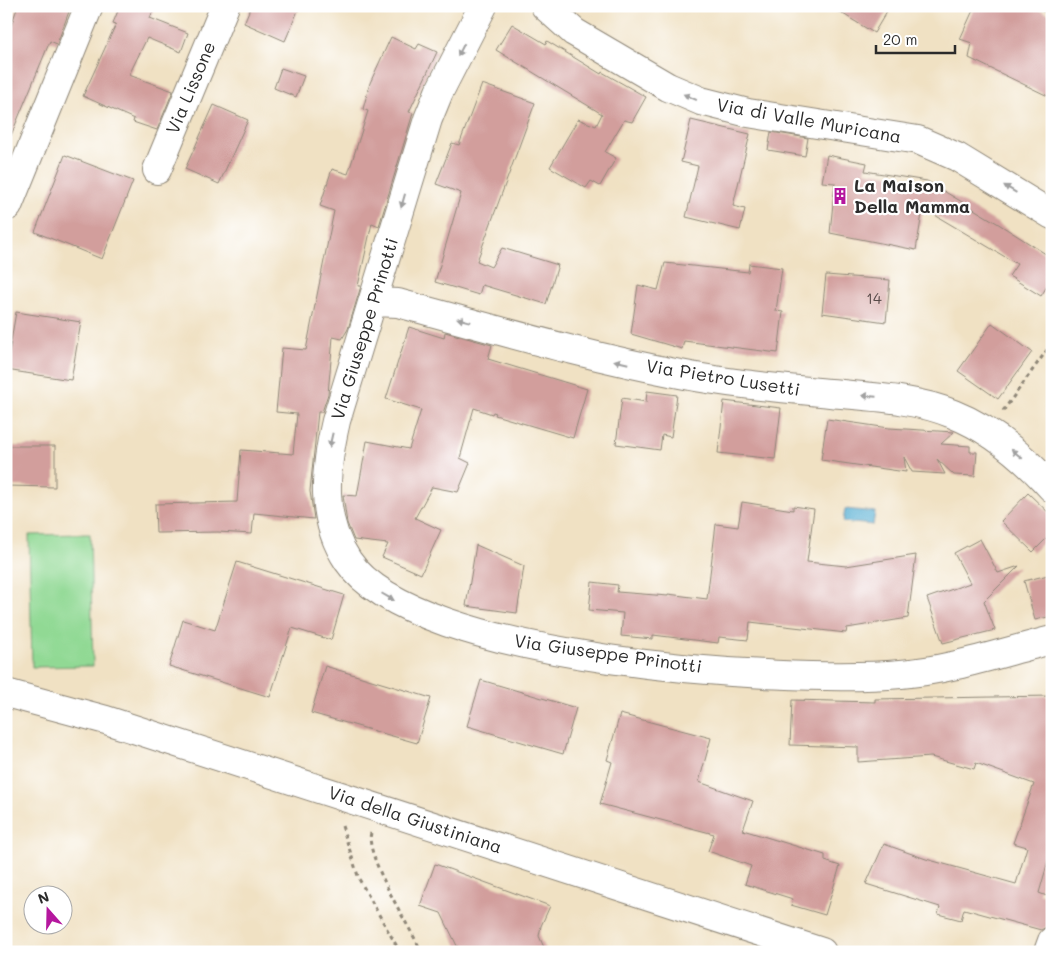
<svg xmlns="http://www.w3.org/2000/svg" width="1058" height="958" font-family="Mali,sans-serif">
  <rect width="100%" height="100%" fill="#fff"/>
  <filter id="ink" filterUnits="userSpaceOnUse"><feTurbulence type="fractalNoise" baseFrequency=".02" numOctaves="2"/><feDisplacementMap in="SourceGraphic" scale="10" xChannelSelector="R" yChannelSelector="G"/><feConvolveMatrix kernelMatrix="1 2 1 2 8 2 1 2 1" color-interpolation-filters="sRGB"/></filter>
  <filter id="wash" filterUnits="userSpaceOnUse"><feTurbulence type="fractalNoise" baseFrequency=".0096" numOctaves="4" result="noise"/><feDisplacementMap in="SourceGraphic" scale="20" xChannelSelector="R" yChannelSelector="G"/><feGaussianBlur stdDeviation="1.12" result="paint"/><feColorMatrix in="noise" values="0 0 0 0 0 0 0 0 0 0 0 0 0 0 0 0 0 1.4 0 .05"/><feComposite in="paint" operator="in"/></filter>
  <g filter="url(#wash)">
    <rect width="100%" height="100%" fill="#f0e1c3"/>
    <path fill="#91d994" stroke="#5e8260" d="M90,534l3,132 -61,1 -3,-132z"/>
    <path fill="#55aed2" stroke="#406c7e" d="M845,509l30,3 -2,13 -30,-3z"/>
    <g id="blocks">
      <path fill="#d29e9c" d="M18,6h53l-14,38 -7,-3 -43,104 -1,-106z
        M120,6h35l-5,12 38,15 -7,19 -34,-14 -18,37 44,16 -16,39 -24,-8 1,-3 -51,-23 33,-72 -3,-1z
        M251,6h49l-15,35 -41,-18z
        M830,6h60l-16,27z
        M975,6h54l23,9v83l-83,-40 3,-15 -12,-4z
        M512,24l34,20 1,-3 54,33 1,-2 44,25 -14,25 -8,-2 -19,32 11,6 -16,28 -9,-5 -5,7 -36,-21 28,-48 18,7 6,-12 -106,-64z
        M391,37l25,12 3,-5 18,8 -28,60 4,1 -34,113 -7,-3 -14,63h3l-13,43 -6,10 -9,-2 -5,57 -6,18h-4l-8,79 4,28 -60,-6 -2,21 -34,-2 -62,1 -1,-29 82,-2 4,-52 52,4 4,-40 -21,-2 6,-64 24,2 28,-139 -14,-5 12,-37 16,5 20,-63 -5,-2 7,-26z
        M281,68l23,8 -8,21 -22,-9z
        M482,84l53,19 -58,158 14,6 11,-19 56,17 -12,39 -64,-19 -3,10 -44,-13 26,-89 -25,-9 16,-41 7,2z
        M214,105l34,15 -29,64 -34,-15z
        M691,120l59,14 -17,72 12,3 -5,21 -54,-13 12,-51 -17,-4z
        M771,132l37,6 -3,18 -37,-6z
        M65,155l68,26 -31,78 -67,-27z
        M827,155l40,8 -2,8 62,10 70,42 55,35v20l-11,18 -32,-20 8,-12 -94,-56 -7,42 -86,-17 5,-50 -13,-1z
        M665,263l83,9 1,-8 33,4 -6,43 7,1 -5,41 -94,-12 -2,8 -51,-15 7,-49 20,5z
        M826,275l64,5 -4,42 -64,-9z
        M16,312l65,10 -10,58 -65,-10z
        M992,323l40,29 -34,47 -40,-28z
        M409,327l35,11 1,-6 47,13 -4,14 99,30 -14,49 -78,-23 1,-2 -3,-1 -1,2 -18,-6 -14,50 10,5 -12,29 -26,-5 -17,31 26,12 -20,44 -39,-17 6,-13 -34,-4 -7,-17 -4,-28 14,1 10,-55 42,8 12,-39 -35,-11z
        M647,391l30,4 -6,42 -9,-2 -2,15 -44,-6 6,-46 24,4z
        M724,401l57,7 -6,51 -57,-6z
        M827,419l62,9 65,4 -13,12 29,2v6h7l-2,24 -21,-1 -17,-16 8,15 -33,-2 -8,-15 2,15 -85,-12z
        M6,446h49v41l-49,-1z
        M1028,493l24,23v17l-19,19 -32,-31z
        M742,502l51,8v-4l21,3 -7,53 39,4 70,-11 -8,63 -61,10 -1,5 -96,-11 -2,18 -29,-3 -1,6 -65,-8v4l-32,-3 2,-23 -34,-3 3,-28 26,3 -1,7 51,4v-2l39,5 9,-75 22,3z
        M980,539l18,34 21,-7 -35,35 11,29 -52,13 -16,-45 43,-15 -16,-30z
        M476,545l48,21 -7,47 -51,-7z
        M237,562l107,33 -13,45 -39,-12 -22,69 -101,-31 14,-46 32,10z
        M1052,574v42l-17,4 -11,-39z
        M325,666l106,32 -14,45 -106,-30z
        M481,680l95,28 -13,46 -96,-28z
        M1052,696v151l-13,46 13,5v16l-4,12 -7,4 -77,-21 -3,11 -23,-6 2,-7 -74,-23 18,-40 42,15 90,25 11,-37 -14,-4 21,-59 -58,-21 -2,6 -43,-12 -73,5v-15l-68,-2 2,-45 83,2v-3z
        M620,714l91,24 -12,44 54,19 -10,29 82,25v6l15,5 -15,49 -34,-10 2,-6 -48,-15 6,-18 -43,-15 6,-17 -114,-30 12,-42 -5,-2z
        M435,864l115,42 -9,20 -2,10 7,16h-86l-19,-39 -21,-7z"/>
    </g>
  </g>
  <g filter="url(#ink)">
    <use href="#blocks" fill-opacity="0" stroke="#8e8677" stroke-width="1"/>
    <g fill="none" stroke-linecap="round" stroke-linejoin="round">
      <g stroke="#8e8677" stroke-width="30">
        <path id="minor" d="M483,6l-44,86 -11,27 -92,302c-11,48 -17,97 12,140 67,100 439,123 553,113 51,-4 102,-22 151,-34
          M545,6l29,26 94,55 33,14 47,12 170,27 39,17 95,58
          M157,170l68,-164
          M8,206l81,-200
          M374,302l24,1c93,25 187,53 282,71 50,10 100,14 150,19 41,4 84,5 123,21 38,15 71,43 99,74
          M1048,952l4,-11"/>
      </g>
      <g stroke="#8e8677" stroke-width="30">
        <path id="tertiary" d="M6,693l100,27 716,232"/>
      </g>
      <path stroke="#8e8677" stroke-width="3" stroke-dasharray="4 4" stroke-linecap="butt" d="M1003,411l49,-68
        M342,826l17,53 41,73
        M371,833c-7,22 39,95 51,119"/>
      <use href="#minor" stroke="#fff" stroke-width="28"/>
      <use href="#tertiary" stroke="#fff" stroke-width="28"/>
    </g>
    <defs><path id="oneway-solid" d="M-6-.8H1V-3.2L6.5 0L1 3.2V.8H-6Z" transform="scale(1.25)"/></defs>
    <g fill="#a0a0a0">
      <use href="#oneway-solid" transform="translate(461 50) rotate(117)"/>
      <use href="#oneway-solid" transform="translate(690 97) rotate(-156)"/>
      <use href="#oneway-solid" transform="translate(1010 189) rotate(-149)"/>
      <use href="#oneway-solid" transform="translate(403 201) rotate(106)"/>
      <use href="#oneway-solid" transform="translate(464 320) rotate(-165)"/>
      <use href="#oneway-solid" transform="translate(621 362) rotate(-167)"/>
      <use href="#oneway-solid" transform="translate(869 396) rotate(-175)"/>
      <use href="#oneway-solid" transform="translate(331 440) rotate(103)"/>
      <use href="#oneway-solid" transform="translate(1017 454) rotate(-140)"/>
      <use href="#oneway-solid" transform="translate(388 597) rotate(30)"/>
    </g>
  </g>
  <defs>
    <g id="building-bare" transform="scale(1.35)"><path d="M-4-6H4V6H1V3H-1V6H-4ZM-2.5-4.3h1.7v1.8h-1.7ZM.8-4.3h1.7v1.8H.8ZM-2.5-1h1.7V.8h-1.7ZM.8-1h1.7V.8H.8Z" fill="#b5179e" stroke="#fff" stroke-width="2.5" paint-order="stroke"/></g>
  </defs>
  <g fill-rule="evenodd">
    <use href="#building-bare" x="840" y="196"/>
  </g>
  <g text-anchor="middle" stroke-width="4.5" stroke-linejoin="round" paint-order="stroke">
    <g font-size="15" fill="#554847">
      <text x="874" y="304">14</text>
    </g>
    <g font-size="18" fill="#2b2b2b" stroke="#fff">
      <text transform="translate(191 88) rotate(-67)" y="6">Via Lissone</text>
      <text transform="translate(809 121) rotate(10)" y="6">Via di Valle Muricana</text>
      <text transform="translate(365 329) rotate(-73)" y="6">Via Giuseppe Prinotti</text>
      <text transform="translate(723 378) rotate(9)" y="6">Via Pietro Lusetti</text>
      <text transform="translate(608 654) rotate(8)" y="6">Via Giuseppe Prinotti</text>
      <text transform="translate(415 820) rotate(18)" y="6">Via della Giustiniana</text>
    </g>
    <g font-size="18" font-weight="bold" fill="#2b2b2b" stroke="#fff" text-anchor="start">
      <text x="854" y="192">La Maison<tspan x="854" dy="21">Della Mamma</tspan></text>
    </g>
  </g>
  <rect width="1058" height="958" fill="none" stroke="#fff" stroke-width="25"/>
  <g transform="translate(48 910) rotate(340)"><circle r="24" fill="#ffffff" stroke="#aaaaaa"/>
  <path d="M0-4L9 19L0 12L-9 19Z" fill="#b5179e"/>
  <text y="-8" font-size="14" font-weight="bold" text-anchor="middle" fill="#2b2b2b">N</text>
  </g>
  <path d="M876 45v8h79v-8" fill="none" stroke="#2b2b2b" stroke-width="2.5"/>
  <text x="883" y="45" font-size="15" fill="#2b2b2b" stroke="#ffffff" stroke-width="4" paint-order="stroke">20 m</text>
</svg>
